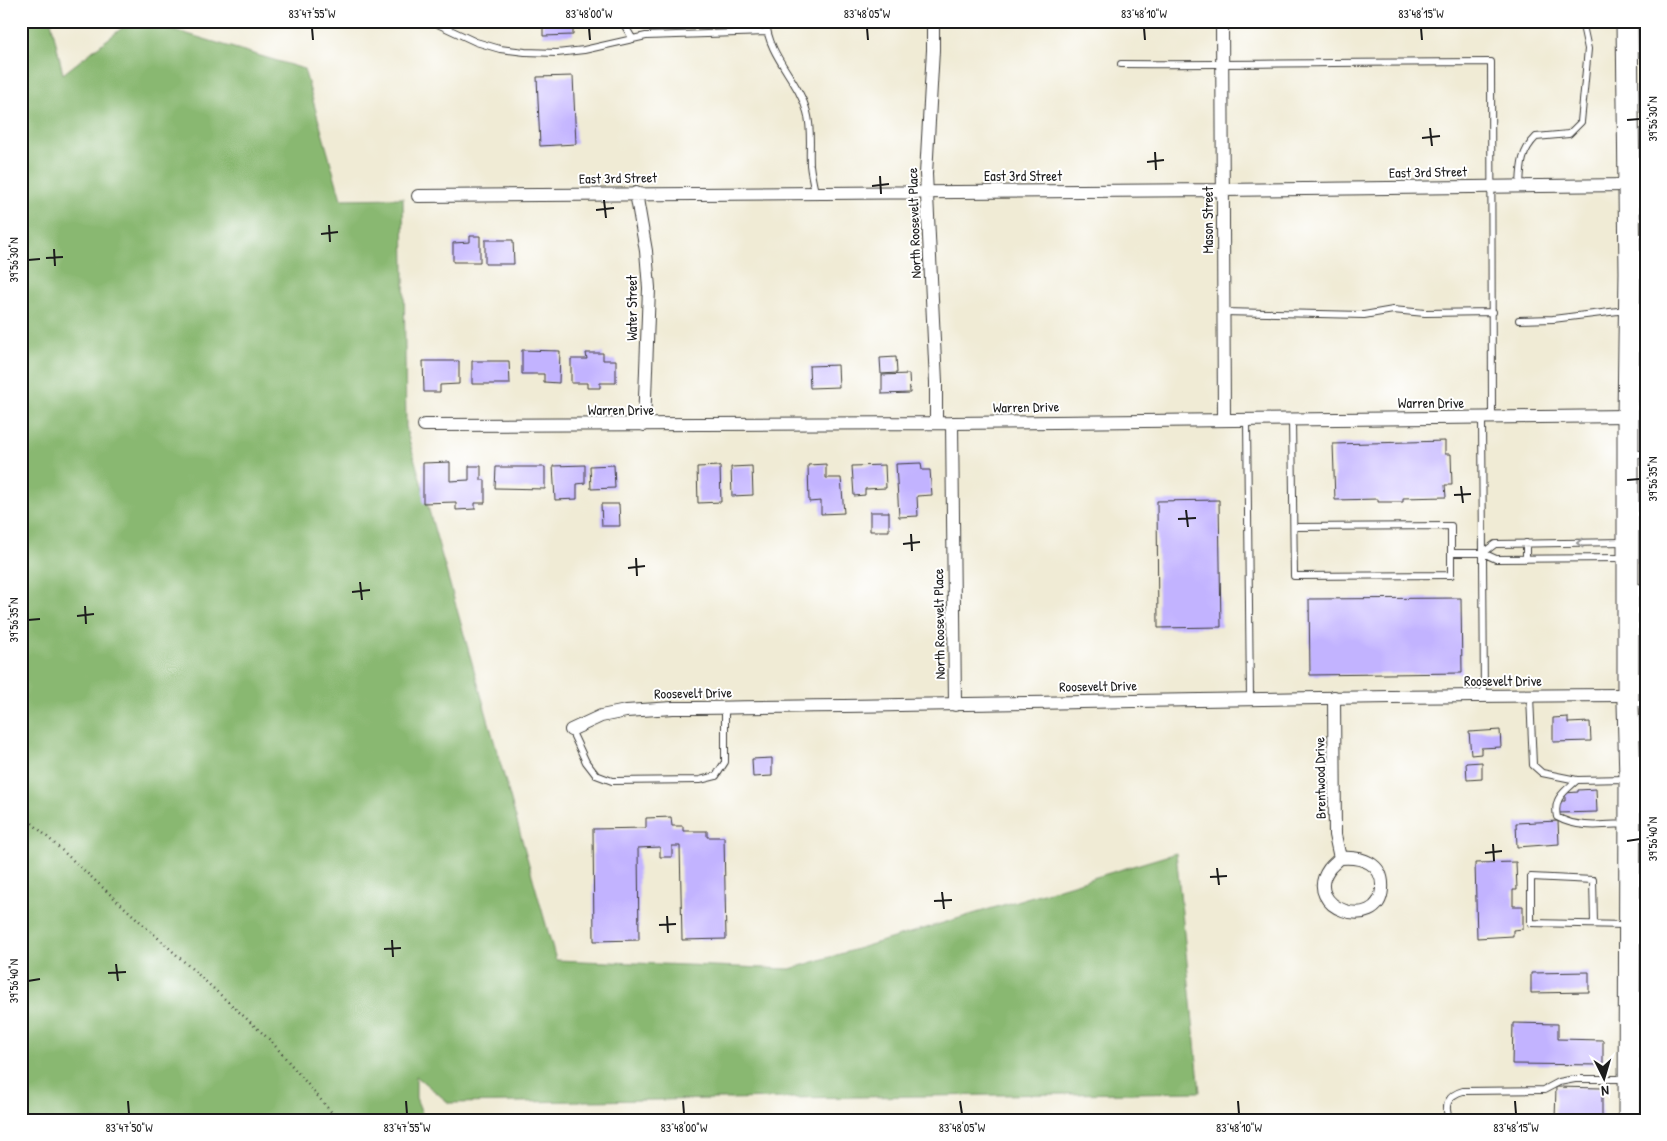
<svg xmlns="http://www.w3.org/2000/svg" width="1667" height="1141" font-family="'Patrick Hand',sans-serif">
  <rect width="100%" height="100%" fill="#fff"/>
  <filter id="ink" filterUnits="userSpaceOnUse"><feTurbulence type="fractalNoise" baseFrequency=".02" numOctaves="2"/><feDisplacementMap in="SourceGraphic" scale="10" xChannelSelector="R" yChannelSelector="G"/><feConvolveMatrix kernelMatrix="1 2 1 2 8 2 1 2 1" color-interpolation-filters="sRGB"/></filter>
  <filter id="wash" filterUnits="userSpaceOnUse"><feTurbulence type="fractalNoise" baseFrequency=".0096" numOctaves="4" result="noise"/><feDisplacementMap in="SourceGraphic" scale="20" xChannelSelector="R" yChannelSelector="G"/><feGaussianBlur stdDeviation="1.12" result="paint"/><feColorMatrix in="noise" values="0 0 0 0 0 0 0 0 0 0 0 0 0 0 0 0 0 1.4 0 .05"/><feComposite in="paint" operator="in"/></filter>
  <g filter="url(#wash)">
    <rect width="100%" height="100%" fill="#f0ebd5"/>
    <path fill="#89b871" stroke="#526a46" d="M21,21h30l12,53 68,-53h13l160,48 37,130 62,-1 3,231 150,531 234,9 386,-116 24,239 -751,11 -33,-27v22l9,22h-404z"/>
    <g id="blocks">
      <path fill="#c2b3ff" d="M543,21h30v14l-30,1z
        M573,76l3,68 -36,2 -3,-69z
        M470,236h10v26h-27v-19l17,-1z
        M485,240h28l1,24h-29z
        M522,350l38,1 -1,32 -15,-1v-8h-22z
        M586,353h17v7h13v23h-16v5h-13v-5h-16v-24h16z
        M896,357l1,16 -16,1 -1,-16z
        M423,361h36v23l-19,1v7h-16z
        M472,361h37l1,23h-38z
        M838,365l1,22 -29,1 -1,-22z
        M909,374l1,19 -28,1v-19z
        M1445,441v13h6l1,31h-7l1,12 -43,1v4h-25v-3l-43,1 -2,-56z
        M450,462v19l19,-1v-14h12v14h4v23h-10v6l-19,1v-8l-33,1v-40z
        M921,463l1,7h8l2,25 -15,1 1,20 -19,1 -3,-53z
        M826,464v14h15l3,35 -23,1v-13l-12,1 -1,-37z
        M585,465v18l-8,1v15l-22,1 -2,-34z
        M614,465l1,23 -24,1 -1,-23z
        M885,465l1,23 -21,1v6l-11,1 -2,-30z
        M720,466l1,36 -23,1 -1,-36z
        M752,466l1,29 -21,1 -1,-29z
        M496,467h49v22l-50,-1z
        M1219,500l2,127 -63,1 -1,-127z
        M601,504h18l1,22h-18z
        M870,512h19v19h-19z
        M1461,598l1,75 -152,2 -1,-76z
        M1568,717v6l22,-1 1,19 -38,1v-24z
        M1500,730l1,17 -20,1v6l-10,1 -2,-23z
        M772,758v18l-19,1 -1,-18z
        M1482,762v17l-15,1 -1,-17z
        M1596,789l1,23 -38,1v-12h6v-8l13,-1v-2z
        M671,817l1,9h11v5h24v6h17l2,102 -44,1 -2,-94h-8v11h-12v-10l-22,1 1,92 -45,1 -1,-112 53,-1v-10z
        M1558,821l1,23 -42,3 -1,-24z
        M1516,862l1,28h-4v16h10v23l-10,1v6l-36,2 -2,-75z
        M1589,972v20l-58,1v-20z
        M1513,1023l45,1v15l45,1v25l-91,-1z
        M1556,1087l46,1v32h-47z"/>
    </g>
  </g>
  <g filter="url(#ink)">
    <use href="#blocks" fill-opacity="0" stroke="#3c3b38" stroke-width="1"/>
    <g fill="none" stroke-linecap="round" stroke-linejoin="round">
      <g stroke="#3c3b38" stroke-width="8">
        <path id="service" d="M431,21l45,21 24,7 25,3 32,1 27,-3 62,-14 121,-4
          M622,21l10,17
          M766,21c2,35 32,58 41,91 5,17 2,35 3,53 1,9 3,18 5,27
          M1121,64c123,1 247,-2 370,-2l1,355
          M1520,186c1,-21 1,-34 16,-49l33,-3 12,-12 7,-73 -6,-28
          M1223,312l141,3 29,-5 32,3 68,-1
          M1519,320l34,-1 73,-9
          M1482,417l2,279
          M1292,419l2,157 157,-1v-22h32l13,6 129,-1
          M1247,420l3,278
          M1632,454h14
          M1294,527l157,-1v27
          M1526,543v16
          M1483,553l12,-9 130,-2
          M1632,626h14
          M1530,696l3,69 9,8 35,7
          M1632,703h14
          M571,730l15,32 10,13 16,6 88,-1 16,-4 9,-14v-55
          M1626,824c-23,1 -48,5 -69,-7 -4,-19 7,-25 20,-37l49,-1
          M1594,924l-1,-44 -62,-3v46l95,2
          M1450,1120c-7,-14 -2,-25 13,-29l81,-1 15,-8 16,-3h50"/>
      </g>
      <g stroke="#3c3b38" stroke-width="14">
        <path id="minor" d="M933,21v29l-7,124 10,208v41
          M1222,21l2,398
          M636,193l10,58 3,37 -5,137
          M418,196l805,-6 406,-5
          M1630,272h16
          M952,423l3,282
          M424,425l528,-2 676,-7
          M1629,591l17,-1
          M1334,697l1,138 5,23c-4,4 -8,7 -11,11 -28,39 50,65 53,20 2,-26 -21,-33 -42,-31
          M571,730l30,-14 25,-5 47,-3c318,-3 637,-12 955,-13
          M1630,835h16
          M1629,1064h17"/>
      </g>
      <g stroke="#3c3b38" stroke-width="23">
        <path id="primary" d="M1627,21l3,251 -2,144v287l2,76 -1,341"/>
      </g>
      <path stroke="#3c3b38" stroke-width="2.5" stroke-dasharray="1 4" stroke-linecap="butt" d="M21,813l250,228 67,79"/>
      <use href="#service" stroke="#fff" stroke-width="6"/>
      <use href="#minor" stroke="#fff" stroke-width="12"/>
      <use href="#primary" stroke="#fff" stroke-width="21"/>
    </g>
    <defs><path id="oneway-chevron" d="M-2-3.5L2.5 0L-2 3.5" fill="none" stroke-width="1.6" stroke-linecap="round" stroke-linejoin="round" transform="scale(1.25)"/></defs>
    <use stroke="#999" href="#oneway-chevron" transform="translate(1580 543) rotate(179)"/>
  </g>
  <path fill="none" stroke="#1c1c1c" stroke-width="2" d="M312,28l1,12M589,28l1,12M867,28l1,12M1144,28l1,12M1421,28l1,12M1627,120l13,-1M1430,128l2,18M1422,138l18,-2M1155,152l1,18M1147,162l17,-2M880,176l1,18M872,186l17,-2M604,200l2,18M596,210l18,-2M329,225l1,17M321,234l17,-2M54,249l1,17M46,258l17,-1M28,260l12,-1M1627,480l13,-1M1461,486l2,17M1454,495l17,-1M1186,510l2,17M1178,519l18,-1M911,534l1,17M903,544l17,-2M636,558l1,18M628,568l17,-2M360,582l2,18M352,592l18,-2M85,606l1,18M77,616l17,-2M28,620l12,-1M1627,841l13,-2M1493,844l1,17M1485,853l17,-2M1217,868l2,17M1210,877l17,-1M942,892l2,17M934,901l18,-1M667,916l1,17M659,925l17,-1M392,940l1,17M384,949l17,-1M116,964l2,17M108,973l18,-1M28,981l12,-2M128,1101l1,13M406,1101l1,13M683,1101l1,13M960,1101l2,13M1238,1101l1,13M1515,1101l1,13"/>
  <g text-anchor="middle" stroke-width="4" stroke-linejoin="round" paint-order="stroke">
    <g font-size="14" fill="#1c1c1c" stroke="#fff">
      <text transform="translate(1428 172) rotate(-1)" y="5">East 3rd Street</text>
      <text x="1023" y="181">East 3rd Street</text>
      <text transform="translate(618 178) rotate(-1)" y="5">East 3rd Street</text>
      <text transform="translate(1208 220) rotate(-90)" y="5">Mason Street</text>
      <text transform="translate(914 223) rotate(-92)" y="5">North Roosevelt Place</text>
      <text transform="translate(632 308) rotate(-90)" y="5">Water Street</text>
      <text x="1431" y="408">Warren Drive</text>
      <text transform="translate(1026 407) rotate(-1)" y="5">Warren Drive</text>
      <text x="621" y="415">Warren Drive</text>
      <text transform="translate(939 624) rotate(-91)" y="5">North Roosevelt Place</text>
      <text x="1503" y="686">Roosevelt Drive</text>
      <text transform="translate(1098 686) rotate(-1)" y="5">Roosevelt Drive</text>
      <text transform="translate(693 693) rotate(-1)" y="5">Roosevelt Drive</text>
      <text transform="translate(1320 778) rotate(-91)" y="5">Brentwood Drive</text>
    </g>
  </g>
  <rect width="1667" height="1141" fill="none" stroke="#fff" stroke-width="55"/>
  <g transform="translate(1604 1078) rotate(175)" stroke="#ffffff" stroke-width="4" paint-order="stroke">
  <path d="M0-4L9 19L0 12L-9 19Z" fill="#1c1c1c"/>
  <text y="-8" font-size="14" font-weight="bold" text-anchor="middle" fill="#1c1c1c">N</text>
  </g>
  <rect x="28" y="28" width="1612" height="1086" fill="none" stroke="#1c1c1c" stroke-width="2"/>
  <g font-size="12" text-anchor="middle" fill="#1c1c1c">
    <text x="312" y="18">83°47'55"W</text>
    <text x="589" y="18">83°48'00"W</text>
    <text x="867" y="18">83°48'05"W</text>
    <text x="1144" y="18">83°48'10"W</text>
    <text x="1421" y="18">83°48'15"W</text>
    <text transform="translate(1653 119) rotate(-90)" y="4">39°56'30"N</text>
    <text transform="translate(14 260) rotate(-90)" y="4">39°56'30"N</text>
    <text transform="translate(1653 479) rotate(-90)" y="4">39°56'35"N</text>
    <text transform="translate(14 620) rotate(-90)" y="4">39°56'35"N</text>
    <text transform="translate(1653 839) rotate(-90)" y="4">39°56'40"N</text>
    <text transform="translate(14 981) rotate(-90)" y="4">39°56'40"N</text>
    <text x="129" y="1132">83°47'50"W</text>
    <text x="407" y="1132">83°47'55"W</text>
    <text x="684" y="1132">83°48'00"W</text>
    <text x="962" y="1132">83°48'05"W</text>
    <text x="1239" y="1132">83°48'10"W</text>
    <text x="1516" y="1132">83°48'15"W</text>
  </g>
</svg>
